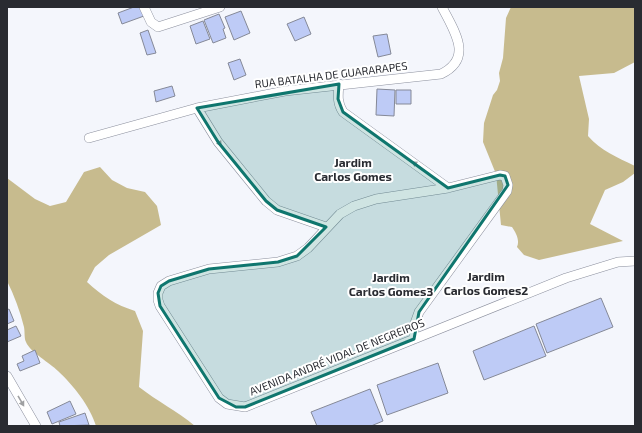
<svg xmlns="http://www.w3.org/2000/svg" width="642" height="433" font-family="'Exo 2',sans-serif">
  <rect width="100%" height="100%" fill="#f4f6fc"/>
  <path fill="#c7bb8e" d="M511,7h124v55l-21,11 -35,3 10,43 -1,17c13,15 29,21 47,30v7l-12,9 -18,8 -15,34 33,17 -84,19 -15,-5 -7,-8c3,-7 -1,-14 -5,-20l-11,-2 -5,-51 -13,-32 1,-19 9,-28 4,-5 3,-9 -1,-8 4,-15 3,-40z
    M100,167l12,13 15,8 18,4 12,14 4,19 -52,30 -14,12 -8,15c15,14 29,23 48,29l8,20 -4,56c18,14 38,24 56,39h-99c-6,-20 -23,-41 -38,-55 -8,-8 -28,-19 -32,-29 -2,-4 -1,-10 -2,-15 -4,-16 -10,-32 -17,-46v-103l28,21 15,7 16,-4 18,-30z"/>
  <path fill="#becbf6" stroke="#858997" d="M134,7h7l3,9 -22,8 -4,-11z
    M241,11l9,22 -16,7 -9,-23z
    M219,14l6,14 -2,1 3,9 -13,5 -9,-23z
    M304,17l7,17 -16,7 -8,-17z
    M203,21l7,18 -14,5 -6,-18z
    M148,30l8,23 -9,2 -7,-22z
    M387,34l4,20 -13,3 -5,-21z
    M240,59l6,16 -12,5 -6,-17z
    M172,86l3,10 -19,6 -2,-11z
    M377,89l18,1 -1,26 -18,-1z
    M396,90h15v14h-15z
    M601,298l12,29 -66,26 -11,-29z
    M9,309l5,12 -7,3v-14z
    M16,326l5,10 -14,6v-12z
    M534,326l12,30 -62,24 -11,-29z
    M35,350l5,13 -20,8 -3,-7 7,-3 -2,-5z
    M438,363l10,30 -61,22 -10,-30z
    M370,389l13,32 -12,5h-54l-6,-14z
    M70,401l6,13 -24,10 -5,-12z
    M85,413l4,12 -29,1 -1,-4z"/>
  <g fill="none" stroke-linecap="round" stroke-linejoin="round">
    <g stroke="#8c909e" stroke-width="10">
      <path id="minor" d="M144,7l7,15 7,5 62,-20
        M339,84c-1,11 -2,19 4,28l105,76
        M197,108l21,34 48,59 11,9 49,17
        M89,138l108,-30 88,-17 156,-17c33,-16 13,-43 1,-67
        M414,339v-13l5,-14 88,-121 1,-6 -3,-9 -5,-1 -52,13 -72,11 -22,7 -14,8 -32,34 -11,8 -19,6 -69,7 -40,12 -8,5 -3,7v7l2,6 59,92 8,6 18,3 321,-129 52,-16 17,-1
        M7,376l29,50"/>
    </g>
    <use href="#minor" stroke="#fff" stroke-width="9"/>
  </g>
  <defs><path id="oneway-solid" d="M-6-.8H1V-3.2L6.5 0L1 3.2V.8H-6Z"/></defs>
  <g fill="#9fa0a2">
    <use href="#oneway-solid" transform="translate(218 141) rotate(55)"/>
    <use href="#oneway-solid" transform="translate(417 165) rotate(-144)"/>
    <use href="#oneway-solid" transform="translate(21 401) rotate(60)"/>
  </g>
  <path fill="#0f766e" fill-opacity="0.2" stroke="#0f766e" stroke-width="3" stroke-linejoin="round" d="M339,84l-1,15 5,13 105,76 52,-13 5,1 3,9 -89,127 -5,27 -169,68h-9l-17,-9 -59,-92 -2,-13 3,-7 8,-5 40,-12 69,-7 19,-6 29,-29 -49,-17 -11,-9 -48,-59 -21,-34z"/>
  <g text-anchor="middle" stroke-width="4" stroke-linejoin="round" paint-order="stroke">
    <g font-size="11" fill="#292b31" stroke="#fff">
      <text transform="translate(331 75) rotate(-7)" y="4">RUA BATALHA DE GUARARAPES</text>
      <text transform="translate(337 357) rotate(-22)" y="4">AVENIDA ANDRÉ VIDAL DE NEGREIROS</text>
    </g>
    <g font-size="12" font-weight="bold" fill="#292b31" stroke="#fff">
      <text x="353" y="167">Jardim<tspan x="353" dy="14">Carlos Gomes</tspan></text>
      <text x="486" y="281">Jardim<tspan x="486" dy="14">Carlos Gomes2</tspan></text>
      <text x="391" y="282">Jardim<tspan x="391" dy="14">Carlos Gomes3</tspan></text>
    </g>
  </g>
  <rect width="642" height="433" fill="none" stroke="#292b31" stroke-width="16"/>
</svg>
